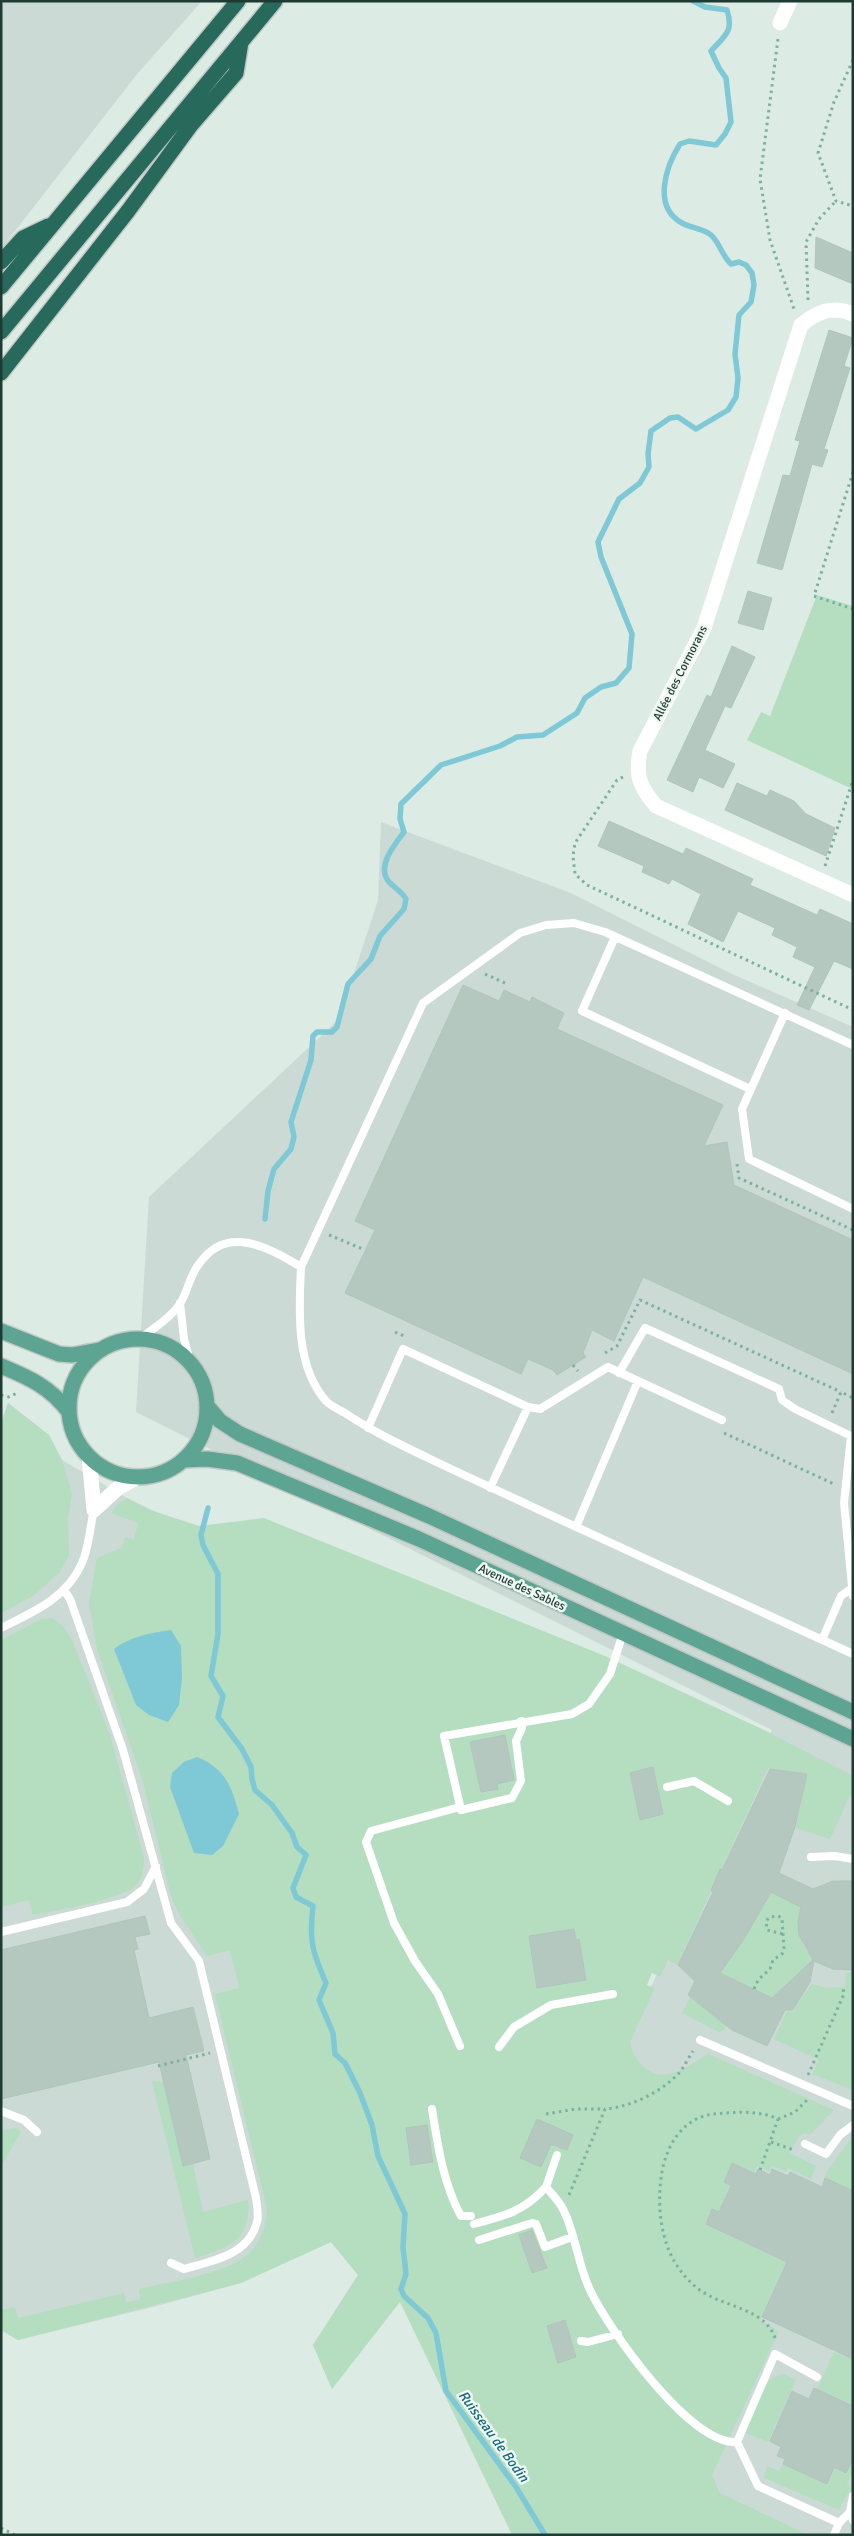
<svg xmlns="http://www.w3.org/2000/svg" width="854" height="2536" font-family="Signika,sans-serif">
  <rect width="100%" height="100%" fill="#ddebe5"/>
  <path fill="#cbdad4" d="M1,1h201l-64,72 -137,176z
    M381,822l190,71 159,80 123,54v1508h-238l-6,-459 163,-346 -636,-318 13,-215 190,-178 39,-119z
    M8,1403l41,32 13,25 65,38 58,28 215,690 -68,173 -19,-44 45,-70 -27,-33 -90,41 -84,23 -139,34 -17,-10v-907z"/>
  <path fill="#b4debf" d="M817,595l36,11 -1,183 -105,-49 14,-28 9,4z
    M8,1403l41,32 13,25 10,34 -4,25 1,36 -9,17 -27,24 -32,17v-190z
    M127,1498l23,12 49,16 65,-8 341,138 161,75 87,45v13l-23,50 -34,-11 11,-54 -39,-6 -91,197 -9,-5 -8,17 -8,-4 -5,12 8,3 -25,54c3,17 19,37 39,32 14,-3 27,-13 39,-20l126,56 -24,25 -5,-2 -5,2 -10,18 26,13 -5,13 -23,-11 -2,4 -14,-6 -3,5 -12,-5 -3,6 -22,-9 -9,19 7,4 -11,26 -7,-3 -7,15 81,38 -26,59 19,10 -67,144 8,18 88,42h-296l-112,-233 -68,87 -19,-44 45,-70 -27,-33 -90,41 -223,57 -17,-10v-20l14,-3 3,11 106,-25 2,9 14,-2 -1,-11c32,-8 99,-15 117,-44 8,-11 10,-23 11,-36l-52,-215 24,-6 -9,-38 -23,6 -28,-42 -8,-18 -28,-114 -46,-133 -8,-46 8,-45 25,-10 3,-11 9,3 4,-17 -27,-10 8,-10z
    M53,1618l10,8 9,14 38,95 34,123c0,9 -1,19 -7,26 -14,16 -81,26 -104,31l-4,-15 -28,7v-267l40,-21z
    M771,1892l30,15c-5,20 -2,37 13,52l-42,39 -34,-16 -25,-1 31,-42z
    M853,1972v118l-41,-16 7,-14 -45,-21 13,-28 6,1 18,-28 17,4 17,-1 1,-14z
    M690,1997l32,25 7,1 -6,8 -4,1 -37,-19z
    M152,2081l12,1 19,84 10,-3 10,49 45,-12c4,40 -20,48 -53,58z
    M17,2128l4,4 -20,34v-35z
    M853,2136v55l-28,-13 1,-5z
    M834,2352l17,7 2,-4v50l-36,-16z
    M783,2374l13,6 -28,62 -24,-10c8,-18 17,-56 39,-58z
    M853,2459v13l-6,13 4,3 -12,22 -75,-32 3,-12 12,5 4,-7 44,20 7,-17 12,6z"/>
  <path fill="#7fc8d5" d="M171,1630l10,16 1,32 -3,27 -11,17 -19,-7 -13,-10 -22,-56c15,-12 39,-17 57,-19z
    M197,1757c28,11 35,30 42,57l-16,32 -11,9 -18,-2 -24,-66 2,-14 12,-11z"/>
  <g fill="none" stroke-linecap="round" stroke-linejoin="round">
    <path stroke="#7fc8d5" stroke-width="5.5" d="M265,1219l3,-28 6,-22 17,-20 3,-12 -3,-15 20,-62 2,-24 4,-4h15l5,-5 11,-43 23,-25 9,-23 24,-27 2,-10c-4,-7 -11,-11 -17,-17 -13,-15 5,-37 15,-50l-4,-13 1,-15 40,-39 59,-19 17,-9 26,-2 34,-22 8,-15 16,-11 15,-4 13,-15 3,-34 -31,-77 -3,-15 21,-43 21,-16 9,-16 -1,-13 3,-23 19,-13 8,-1 18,12 32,-19 8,-13 2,-19 -3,-24 4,-39 12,-13 3,-17 -2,-12 -6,-8 -7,-3 -8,2c-9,-8 -11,-21 -20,-29 -7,-6 -20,-7 -29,-12 -30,-16 -16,-57 -2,-79l9,-3 27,4 9,-11 6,-12 -5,-44 -7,-10 -8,-17c14,-16 23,-19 16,-41l-22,-3 -12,-6
      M208,1508l-7,27 2,10 15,29v60l-7,42 12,20 -5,21 24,32 9,18 1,12 3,11 17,15 20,28 5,14 9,8 -13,33 3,9 17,9c-4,35 -1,45 13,77l-7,17 14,33 2,21 10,9 15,30 12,32 6,31 27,58 -2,33 3,27 -5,15 3,7 24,22 8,15 10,58 70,96 29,48"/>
  </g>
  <path fill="#b5c8c0" stroke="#afc5bc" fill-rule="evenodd" d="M816,237l37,16v31l-38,-16z
    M829,330l24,8 -9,28 6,2 -26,81 4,1 -6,17 -10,-3 -30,106 -25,-7 26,-88 7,1 10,-35 -5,-1z
    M748,591l24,7 -9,32 -25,-7z
    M732,646l23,11 -24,51 -6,-2 -20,44 30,14 -12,24 -24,-11 -6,15 -26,-12 40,-85 4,2z
    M737,783l30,13 3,-6 24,11 12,13 29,14 -9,28 -101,-46z
    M609,821l74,33 3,-6 28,13 39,18 -3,6 67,30 3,-6 33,15v45l-19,-8 -25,49 -12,-5 18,-38 -22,-10 4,-10 -25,-12 3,-7 -37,-17 -15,31 -35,-18 13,-30 -29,-15 -3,5 -27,-12 2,-6 -46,-20z
    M463,985l36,16 5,-11 26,12 2,-5 32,16 -7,16 166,76 -19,41 23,-4 7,43 119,55v134l-210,-97 -29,64 -22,-11 -9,23 3,4 -29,18 -4,-5 -25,-11 -7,15 -176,-81 30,-63 -20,-9z
    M505,1735l9,45 -17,4 1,5 -17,3 -11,-50z
    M653,1767l10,47 -23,6 -10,-47z
    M770,1769l37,5 -12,53 -16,46 34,16 20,-8h20v89l-20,-1 -19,-8 -4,21 -17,28h-8l-18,36 -35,-16 -44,-35 7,-14 -17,-16 35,-73 -2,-1 9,-22 2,1zM771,1892l30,15 -3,14 1,14 14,25 -41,38 -52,-25 24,-34z
    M145,1916l5,18 -15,3 3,12 -4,1 15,68 44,-11 11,44 -18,4 24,104 -27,7 -24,-104 -158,37v-149z
    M574,1929l2,11 3,-1 7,41 -49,8 -8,-52z
    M537,2119l36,16 -6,15 -16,-6 -10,23 -21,-9z
    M427,2125l6,37 -22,3 -5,-37z
    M732,2163l24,11 2,-5 12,6 2,-6 16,7 2,-4 32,15 3,-9 28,13v168l-91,-42 25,-55 -81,-38 6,-15 7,3 12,-26 -7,-4z
    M532,2230l15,38 -15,5 -13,-38z
    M565,2320l11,37 -18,6 -11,-37z
    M814,2388l39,18v53l-7,14 -12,-6 -7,17 -44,-20 2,-5 -8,-3 4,-9 -11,-6 22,-50 17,8z"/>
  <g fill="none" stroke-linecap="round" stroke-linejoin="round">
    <g stroke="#c0c8c6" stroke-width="18">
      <path id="primary" d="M1,1331l58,23 13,1 27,-5
        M69 1408a69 69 0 1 1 138 0a69 69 0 1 1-138 0Z
        M1,1366c29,12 49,21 68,46
        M208,1407l12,14 20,13 189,82 424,196
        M184,1460l23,-1 30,4 182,76 434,200"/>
    </g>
    <g stroke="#c0c8c6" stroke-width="18">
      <path id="highway" d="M1,262l22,-24 25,-12
        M1,287l237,-286
        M1,332l274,-331
        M1,373l127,-162 63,-86 45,-52 5,-31"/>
    </g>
    <path stroke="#7bb1a0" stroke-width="3" stroke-dasharray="2.5 4" stroke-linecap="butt" d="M778,39l-18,140 10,61 24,69
      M853,60l-19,42 -16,51 18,48 17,5
      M808,300l-2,-58 13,-23 17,-18
      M853,472l-39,124 39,13
      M623,777l-6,3 -42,63 -2,13 2,18 12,11 266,125
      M825,866l28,-86
      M485,974l22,10
      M737,1164l2,14 114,52
      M329,1235l36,15
      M395,1332l9,4
      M605,1353l12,-7 23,-46 201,92
      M573,1365l5,6
      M1,1395l8,2 10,-5
      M832,1413l9,-21 12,6
      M724,1433l110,51
      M754,1989l4,-9 12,-11 3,-9 9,-6 2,-6 -2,-30 -4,-2 -8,1 -4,4 1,9 16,4
      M158,2066l52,-13
      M808,2075l36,-81 -1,-7
      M546,2114l30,-5h29
      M778,2119l17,-7 13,-13
      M771,2142l23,8
      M760,2170l18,-51c-19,-9 -43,-7 -64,-5 -21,2 -36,16 -45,35 -9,20 -10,42 -9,63 3,31 13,56 37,76 25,20 70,19 79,53
      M569,2195l36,-86c25,-2 55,-16 73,-35 6,-6 10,-16 15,-23
      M1,2528l14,7"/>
    <path stroke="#fff" stroke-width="8" d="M615,937l-33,74 168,78
      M785,1013l-43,96 7,50 104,50
      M853,1045l-248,-113 -31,-9 -28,2 -26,8 -97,70 -122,264c-2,43 -6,99 25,134 6,6 16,10 22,14 32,21 66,36 101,53 134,63 269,123 404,186
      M180,1303l4,36 6,22
      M141,1338c13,-10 31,-21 40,-36 7,-12 9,-27 18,-38 28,-41 70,-16 102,3
      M619,1373l26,-45 134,61 3,11 13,9 56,27 -7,67 9,93
      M368,1428l35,-79 125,58 12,2 68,-42 114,53
      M490,1488l38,-81
      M576,1527l62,-146
      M64,1590l6,9 53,151 48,173 28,38 57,237c1,8 3,17 1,24 -8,33 -45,39 -73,47l-13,-6
      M1,1628c32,-16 66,-30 81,-65 7,-16 8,-36 12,-53
      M822,1640l19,-44 11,-8
      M521,1721l1,7 -6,13 5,40 -9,17 -51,12 -17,-74 128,-22 17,-10 21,-30 13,-41
      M667,1787l27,-6 34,20
      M460,1807l-89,24 -5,11 28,81 21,38 23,33 22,52
      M811,1857l24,-1 18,3
      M1,1932l126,-30 17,-13 12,-23
      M700,2040l153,66
      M499,2047l15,-20 37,-22 62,-11
      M432,2109c6,37 11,74 29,107h10
      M1,2111l23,9 13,12
      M805,2144l21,10 14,-19 13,-10
      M557,2155l-11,32c6,7 14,15 18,24 12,25 14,54 26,79 19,40 100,155 147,152
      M474,2224c31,-8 50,-13 72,-37
      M479,2240l53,-17 4,1 9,23 27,-10
      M581,2341l7,1 30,-8
      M817,2377l-42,-23 -38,88 21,44 81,37
      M853,2496l-3,16 3,8
      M834,2535l5,-12 11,-11"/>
    <path stroke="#fff" stroke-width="15" d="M780,23l10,-22
      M853,314c-21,-9 -36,-2 -52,11l-97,303 -64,123c-5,25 0,36 16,55l197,89
      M89,1457l5,53
      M94,1510l24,-22 18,-10"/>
    <use href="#primary" stroke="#5ea492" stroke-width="15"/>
    <use href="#highway" stroke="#276a5c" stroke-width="15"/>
  </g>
  <g text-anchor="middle" stroke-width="5" stroke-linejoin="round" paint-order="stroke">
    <g font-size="12" fill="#1e3b33" stroke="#eef7f2">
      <text transform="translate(680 673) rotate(-63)" y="4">Allée des Cormorans</text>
      <text transform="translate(522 1587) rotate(25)" y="4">Avenue des Sables</text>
    </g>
    <g font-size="14" font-style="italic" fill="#136a7b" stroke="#eef7f2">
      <text transform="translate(494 2436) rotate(54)" y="5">Ruisseau de Bodin</text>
    </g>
  </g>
  <rect width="854" height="2536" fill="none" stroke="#1e3b33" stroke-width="5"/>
</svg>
